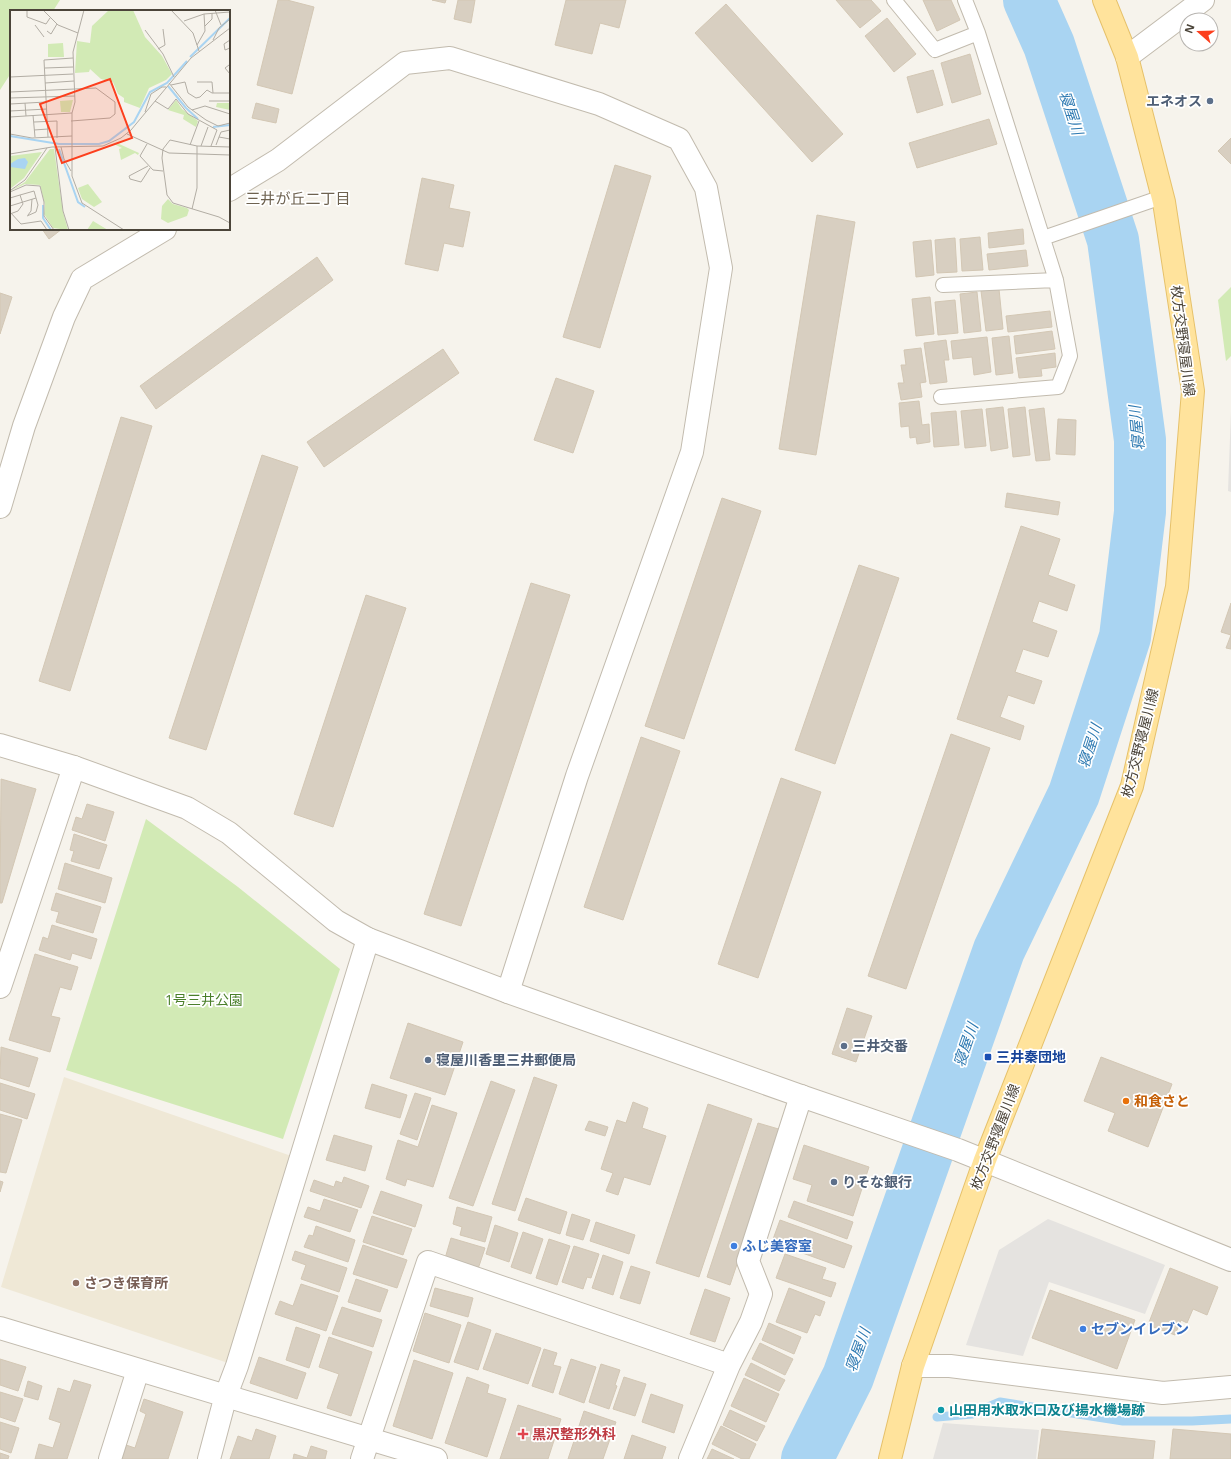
<svg xmlns="http://www.w3.org/2000/svg" width="1231" height="1459" font-family="'Open Sans','Noto Sans JP',sans-serif">
  <rect width="100%" height="100%" fill="#f6f3ec"/>
  <path fill="#efe8d6" d="M64,1077l236,82 -63,207 -236,-79z"/>
  <path fill="#d2eab5" d="M0,0h60l-7,11h-42v62l-11,17z
    M1231,287v69l-5,5 -8,-61z
    M146,819l92,68 102,82 -57,170 -217,-69z"/>
  <path fill="#e5e3e0" d="M1231,411v81l-3,-1z
    M1048,1219l117,46 -20,49 -96,-32 -26,74 -57,-11 33,-95z
    M943,1423l96,7 -3,29h-103z"/>
  <g fill="none" stroke-linecap="round" stroke-linejoin="round">
    <path stroke="#a9d4f2" stroke-width="9" d="M937,1417l35,-3 28,-12 123,19h69l39,-2"/>
    <path stroke="#a9d4f2" stroke-width="52" d="M807,1459l41,-82 151,-427 75,-156 51,-157 15,-125v-72l-27,-200 -64,-195 -20,-45"/>
  </g>
  <path fill="#d8cfc1" stroke="#d3c7b4" d="M278,0h9l27,7 -22,87 -35,-9z
    M432,0h14l-1,3z
    M458,0h17l-4,23 -17,-4z
    M566,0h60l-7,28 -19,-5 -8,31 -37,-9z
    M836,0h35l10,11 -21,17z
    M923,0h28l9,20 -23,11z
    M726,4l117,130 -31,28 -117,-129z
    M887,18l29,36 -22,18 -29,-36z
    M970,54l11,40 -29,9 -11,-40z
    M933,70l10,35 -26,8 -10,-36z
    M256,103l23,6 -3,14 -24,-5z
    M989,119l8,25 -80,24 -8,-25z
    M1231,138v26l-13,-13z
    M615,165l36,11 -51,172 -37,-11z
    M422,178l32,7 -5,23 21,4 -7,35 -19,-4 -6,28 -33,-7z
    M817,215l38,7 -39,233 -37,-6z
    M42,229h20l-13,10z
    M1023,229l1,15 -35,4 -1,-15z
    M980,237l3,33 -21,1 -2,-32z
    M955,238l2,34 -20,1 -2,-33z
    M931,240l3,35 -18,2 -3,-35z
    M1026,250l2,16 -39,4 -2,-16z
    M317,257l16,23 -177,129 -16,-23z
    M999,289l4,40 -17,2 -5,-40z
    M977,292l4,39 -17,2 -4,-39z
    M0,293l12,4 -12,37z
    M930,297l4,37 -18,2 -4,-37z
    M955,300l3,33 -20,2 -3,-33z
    M1050,311l2,16 -44,5 -2,-16z
    M1052,331l3,18 -39,5 -2,-18z
    M1009,336l4,37 -17,2 -4,-37z
    M987,337l4,35 -17,3 -2,-18 -19,2 -2,-18z
    M946,340l3,20h-5l3,22 -17,2 -6,-41z
    M921,348l5,34 -6,1 2,14 -21,3 -3,-17h6l-3,-18h5l-2,-15z
    M443,349l16,24 -135,94 -17,-25z
    M1055,353l1,14 -15,2 1,7 -23,2 -3,-20z
    M556,378l38,13 -21,62 -39,-13z
    M919,401l3,24 7,-1 1,18 -13,2 -1,-7 -6,1 -1,-12 -8,1 -2,-24z
    M1003,407l5,41 -17,3 -5,-42z
    M1025,407l5,48 -17,2 -5,-48z
    M1044,408l6,52 -14,1 -7,-51z
    M982,409l4,37 -21,2 -4,-37z
    M956,411l3,34 -25,2 -3,-34z
    M121,417l31,9 -82,265 -31,-10z
    M1058,419l18,1 -1,35 -19,-1z
    M262,455l36,12 -92,283 -37,-12z
    M1007,493l53,9 -2,13 -53,-8z
    M722,498l39,13 -77,228 -39,-13z
    M1021,526l39,13 -12,36 27,10 -8,26 -28,-10 -7,21 25,9 -9,26 -25,-8 -8,23 27,9 -8,23 -26,-9 -8,22 24,9 -4,14 -63,-21z
    M859,565l40,13 -64,186 -40,-14z
    M531,583l39,12 -109,331 -37,-12z
    M366,595l40,13 -73,219 -39,-13z
    M1231,603v46l-5,-1 5,-13 -10,-3z
    M951,734l39,14 -84,241 -38,-13z
    M641,737l39,14 -57,169 -39,-13z
    M781,778l40,14 -63,186 -40,-14z
    M1,779l35,10 -34,114h-2z
    M87,804l27,8 -9,29 -33,-11 4,-13 6,2z
    M74,834l33,11 -8,24 -28,-8 3,-10 -4,-1z
    M65,863l47,15 -7,25 -47,-14z
    M56,893l45,14 -8,26 -37,-11 3,-10 -8,-2z
    M52,925l45,14 -6,20 -19,-6 -2,7 -31,-10 4,-13 5,2z
    M35,954l43,13 -7,23 -11,-3 -9,29 9,2 -10,34 -41,-12z
    M847,1008l25,8 -16,46 -24,-8z
    M408,1023l55,19 -18,53 -55,-17z
    M1,1047l37,11 -9,29 -29,-9z
    M1101,1057l71,27 -24,63 -40,-16 7,-18 -31,-12z
    M534,1077l23,8 -42,126 -23,-7z
    M491,1081l24,9 -42,116 -24,-8z
    M0,1083l35,11 -8,25 -27,-9z
    M372,1084l35,11 -7,23 -35,-10z
    M415,1093l16,5 -14,42 -17,-6z
    M633,1102l15,6 -6,20 24,8 -16,49 -26,-8 -6,18 -12,-4 7,-18 -12,-4 16,-49 9,3z
    M708,1104l44,15 -53,158 -43,-14z
    M432,1105l25,8 -24,74 -26,-8 -2,7 -19,-7 12,-39 20,7z
    M0,1114l22,6 -16,53 -6,-1z
    M589,1121l19,6 -3,9 -20,-6z
    M758,1123l24,7 -52,155 -23,-8z
    M334,1135l38,11 -7,25 -39,-11z
    M804,1145l65,22 -16,49 -46,-15 5,-16 -19,-6z
    M344,1177l25,9 -8,22 -51,-17 4,-11 20,7 2,-6 6,2z
    M0,1181l3,1 -3,10z
    M381,1191l41,14 -7,22 -42,-14z
    M526,1198l41,14 -7,22 -42,-14z
    M324,1199l34,11 -8,22 -46,-15 4,-10 12,4z
    M794,1201l59,21 -6,17 -59,-22z
    M457,1207l35,10 -7,25 -25,-7 2,-8 -9,-3z
    M572,1214l18,6 -7,20 -17,-5z
    M372,1216l40,13 -9,26 -40,-13z
    M780,1220l72,26 -8,22 -72,-26z
    M596,1222l39,13 -6,19 -39,-13z
    M495,1225l23,8 -9,29 -23,-8z
    M316,1226l39,14 -7,22 -44,-15 5,-12 4,1z
    M523,1232l20,7 -12,35 -20,-7z
    M451,1238l34,10 -8,24 -33,-10z
    M549,1239l21,7 -13,39 -21,-7z
    M363,1245l44,15 -10,28 -44,-14z
    M574,1246l25,8 -8,24 -4,-1 -4,12 -21,-7z
    M295,1251l52,17 -8,24 -38,-13 5,-14 -14,-5z
    M785,1254l41,14 -4,11 14,4 -5,14 -55,-19z
    M603,1255l20,7 -10,33 -21,-7z
    M631,1266l19,6 -10,32 -20,-6z
    M1170,1268l48,19 -11,28 -14,-6 -6,14 -6,-3 -6,15 -27,-10z
    M356,1279l32,11 -8,22 -32,-10z
    M301,1284l37,12 -12,35 -51,-17 5,-13 13,5z
    M435,1288l38,10 -5,19 -38,-11z
    M789,1288l36,14 -5,14 -5,-2 -8,19 -31,-11z
    M705,1289l25,9 -15,44 -25,-8z
    M1050,1290l85,30 -18,49 -85,-31z
    M342,1307l40,13 -9,27 -41,-13z
    M425,1313l36,12 -12,38 -36,-12z
    M468,1322l23,8 -13,40 -24,-8z
    M769,1323l32,14 -7,17 -32,-14z
    M296,1327l24,8 -11,33 -23,-8z
    M496,1333l45,15 -13,36 -45,-15z
    M329,1337l43,15 -21,64 -24,-8 12,-34 -20,-7z
    M760,1343l33,16 -8,16 -33,-16z
    M544,1349l13,4 -4,12 8,2 -8,26 -21,-7z
    M259,1357l47,16 -9,26 -47,-16z
    M0,1359l26,8 -8,24 -18,-6z
    M571,1359l25,8 -12,36 -25,-9z
    M414,1360l39,13 -21,66 -39,-13z
    M751,1363l34,17 -6,11 -34,-16z
    M601,1364l19,6 -5,15 2,1 -8,23 -20,-7z
    M467,1377l22,8 -2,8 19,6 -19,58 -42,-14z
    M624,1377l22,7 -11,32 -22,-7z
    M744,1378l35,16 -13,28 -35,-16z
    M74,1380l17,5 -24,74h-32l4,-15 14,4 8,-25 -12,-4 9,-31 12,4z
    M28,1381l14,5 -4,14 -14,-4z
    M0,1392l23,7 -8,23 -15,-5z
    M651,1394l32,11 -9,28 -32,-11z
    M144,1399l39,13 -15,47h-46l4,-14 9,3 11,-34 -6,-3z
    M518,1405l43,14 -13,40h-48z
    M730,1410l35,16 -8,15 -34,-16z
    M584,1411l32,11 -13,37h-35z
    M0,1422l19,6 -8,25 -11,-4z
    M721,1426l35,18 -7,15h-7l-30,-15z
    M256,1429l20,7 -7,23h-39l8,-23 14,5z
    M1042,1429l113,12 -2,18h-115z
    M1173,1429l58,5v25h-61z
    M632,1435l34,12 -4,12h-38z
    M311,1446l16,5 -2,8h-32l1,-5 13,4z
    M712,1449l22,10h-27z
    M0,1453l9,3 -1,3h-8z"/>
  <g fill="none" stroke-linecap="round" stroke-linejoin="round">
    <g stroke="#c2bbae" stroke-width="16">
      <path id="service" d="M894,0l41,50 43,-17
        M1043,238l119,-41
        M943,285l113,-5
        M941,397l117,-10 12,-31 -14,-76 -78,-247 -13,-33"/>
    </g>
    <g stroke="#c2bbae" stroke-width="24">
      <path id="minor" d="M229,190l49,-30 127,-97 45,-5 149,46 80,35 27,49 15,80 -29,184 -115,324 -69,216
        M0,507l24,-81 40,-109 18,-38 83,-50
        M0,987l74,-220
        M0,1328l436,131
        M913,1366h37l213,27 68,-6
        M110,1459l28,-89
        M209,1459l17,-64 11,-29 131,-427
        M362,1459l66,-197 301,103
        M690,1459l39,-94 22,-43 10,-28 -13,-33 53,-165"/>
    </g>
    <g stroke="#c2bbae" stroke-width="24">
      <path id="tertiary" d="M1127,57l76,-57
        M0,745l74,22 113,41 42,25 107,88 32,18 140,53 293,104 157,54 273,110"/>
    </g>
    <g stroke="#e6c16a" stroke-width="24">
      <path id="primary" d="M890,1459l23,-93 72,-206 147,-374 45,-199 16,-196 -29,-189 -37,-145 -23,-57"/>
    </g>
    <use href="#service" stroke="#fff" stroke-width="14"/>
    <use href="#minor" stroke="#fff" stroke-width="22"/>
    <use href="#tertiary" stroke="#fff" stroke-width="22"/>
    <use href="#primary" stroke="#ffe39c" stroke-width="22"/>
  </g>
  <g fill="#5c6f8a" stroke="#fff" stroke-width="1.5">
    <circle cx="1210" cy="101" r="4"/>
    <circle cx="844" cy="1046" r="4"/>
    <circle cx="428" cy="1060" r="4"/>
    <circle cx="834" cy="1182" r="4"/>
  </g>
  <rect fill="#1a4fb4" stroke="#fff" stroke-width="1.5" x="984" y="1053" width="8" height="8" rx="2"/>
  <circle fill="#e8710a" stroke="#fff" stroke-width="1.5" cx="1126" cy="1101" r="4"/>
  <g fill="#3f7fe0" stroke="#fff" stroke-width="1.5">
    <circle cx="734" cy="1246" r="4"/>
    <circle cx="1083" cy="1329" r="4"/>
  </g>
  <circle fill="#8d6e63" stroke="#fff" stroke-width="1.5" cx="76" cy="1283" r="4"/>
  <circle fill="#0f9aa8" stroke="#fff" stroke-width="1.5" cx="941" cy="1410" r="4"/>
  <path fill="#e0444e" stroke="#fff" stroke-width="1.5" d="M521 1428h4v4h4v4h-4v4h-4v-4h-4v-4h4z"/>
  <g text-anchor="middle" stroke-width="3.5" stroke-linejoin="round" paint-order="stroke">
    <g font-size="14" font-weight="bold" fill="#4e5e75" stroke="#fff" text-anchor="start">
      <text x="1202" y="106" text-anchor="end">エネオス</text>
      <text x="852" y="1051">三井交番</text>
      <text x="436" y="1065">寝屋川香里三井郵便局</text>
      <text x="842" y="1187">りそな銀行</text>
    </g>
    <g font-size="14" fill="#4b4439" stroke="#fff">
      <text transform="translate(1183 341) rotate(83)" y="5">枚方交野寝屋川線</text>
      <text transform="translate(1140 743) rotate(-76)" y="5">枚方交野寝屋川線</text>
      <text transform="translate(995 1137) rotate(-69)" y="5">枚方交野寝屋川線</text>
    </g>
    <g font-size="14" fill="#4a7f2a" stroke="#fff">
      <text x="204" y="1005">1号三井公園</text>
    </g>
    <g font-size="14" font-weight="bold" fill="#164399" stroke="#fff" text-anchor="start">
      <text x="996" y="1062">三井秦団地</text>
    </g>
    <g font-size="14" font-weight="bold" fill="#c56008" stroke="#fff" text-anchor="start">
      <text x="1134" y="1106">和食さと</text>
    </g>
    <g font-size="14" font-weight="bold" fill="#366cbe" stroke="#fff" text-anchor="start">
      <text x="742" y="1251">ふじ美容室</text>
      <text x="1091" y="1334">セブンイレブン</text>
    </g>
    <g font-size="14" font-weight="bold" fill="#785e54" stroke="#fff" text-anchor="start">
      <text x="84" y="1288">さつき保育所</text>
    </g>
    <g font-size="14" font-weight="bold" fill="#0d838f" stroke="#fff" text-anchor="start">
      <text x="949" y="1415">山田用水取水口及び揚水機場跡</text>
    </g>
    <g font-size="14" font-weight="bold" fill="#be3a42" stroke="#fff" text-anchor="start">
      <text x="532" y="1439">黒沢整形外科</text>
    </g>
    <g font-size="15" font-style="italic" fill="#2e7ab2" stroke="#fff">
      <text transform="translate(1071 113) rotate(72)" y="5">寝屋川</text>
      <text transform="translate(1137 428) rotate(-95)" y="5">寝屋川</text>
      <text transform="translate(1090 746) rotate(-72)" y="5">寝屋川</text>
      <text transform="translate(966 1045) rotate(-71)" y="5">寝屋川</text>
      <text transform="translate(858 1350) rotate(-70)" y="5">寝屋川</text>
    </g>
    <g font-size="15" fill="#6e6250" stroke="#fff">
      <text x="298" y="204">三井が丘二丁目</text>
    </g>
  </g>
  <g transform="translate(10 10)">
    <rect width="220" height="220" fill="#f6f3ec"/>
    <path d="M99,0h24l12,27 17,19 10,18 -6,6 -17,8 -9,20 -16,-6v-4l-6,-4 -5,-12 -12,-3 -11,-10 -1,3 -14,1 2,-32 13,2 2,-17zM53,33l1,14h-16v-13zM63,90l-3,12h-9l-1,-11zM166,90l6,9 16,12 -2,6 -13,-8 1,-4 -16,-5zM207,93h13v7l-14,-3zM107,133l22,10 -1,2 -3,-2 -14,7 -2,-11 3,-1 -8,-4zM40,139h4l9,63 5,18 -15,-2 -9,-14 1,-9 -5,-20 -15,-1 -15,7 15,-9zM32,142l-18,26 -14,11v-33zM78,174l14,18 -8,5 -12,-8 -4,-11zM158,189l5,5 14,4 2,2 -2,6 -19,7 -7,-4 1,-13zM83,211l15,9h-21z" fill="#d2eab5"/>
    <path d="M15,148l3,4 -3,7 -15,-2v-3l8,-5z" fill="#a9d4f2"/>
    <path fill="none" stroke="#a9d4f2" stroke-width="2" d="M180,47l40,-39M158,76l18,22 12,11M203,117l17,-2M0,126l49,8h40l10,-3 25,-19 16,-30 17,-9 20,-22M49,139l19,53 7,5M33,195v13l8,12"/>
    <path fill="none" stroke="#b2ada4" stroke-width="1" d="M17,0v7l19,7 4,-6M33,0l15,15 20,8M74,0l-11,42 2,50 -3,11v63l10,27 42,27M161,0l22,23 6,18M205,0l6,15M194,4l26,-2M174,11l20,-7 1,17 -8,14M25,15l9,12M195,16l7,-7v-6M135,20l18,24 11,23M37,21l4,3 6,-10M203,30l6,-12 11,-9M220,30l-6,4 1,6 5,-2M148,39l7,-4 -2,-16M219,55l-4,3 5,6M35,58l28,-1M0,67l63,-3M187,72h15l1,11M35,73l29,-2M159,73l19,24 18,13 12,6 12,-3M161,75l14,-3 3,11 8,5 4,-1 7,-7 5,3h18M0,82l86,-4 19,14v12l-5,4 -39,3M0,88l65,-2M145,91l13,8 8,-10 12,15 29,16 -6,16M199,91h21M15,93l1,13M0,94l36,-2M182,100l13,-4 25,8M0,101l37,-2M135,102l6,-18 11,-7h4M23,105l2,22M0,107l62,-4M24,112l23,-1v17M24,120l14,-1M0,124l22,4 40,-2M117,124l42,19 61,2M38,127l-4,-77 29,-2M209,127l2,-5 9,-2M137,134l-7,12 13,14 10,1M180,135l9,-24M206,135l3,-8 11,2M191,136l7,-19M45,137l8,64 6,19M51,137l3,12 7,12M220,137l-33,-1 -27,-6 -7,9 -1,9 5,37 6,8 46,14 11,6M0,144l42,-7 51,-1 18,-8 10,-8 60,-72 39,-30M138,156l-19,10 1,3 11,3 9,-14M1,180l14,-10 22,-32M0,182l16,-7 14,1 4,16v14l10,14M10,185l14,-4 2,7M0,188l10,-3 3,9 -5,7 -8,3M0,196l26,-8 2,7 -2,7 -9,4M182,199l5,-21v-42M0,202l11,12 20,-3 6,9M18,205l3,-4 1,-12"/>
    <path fill="#fc3f1d" fill-opacity="0.15" stroke="#fc3f1d" stroke-width="2" d="M100,69l22,59 -70,25 -22,-59z"/>
    <rect width="220" height="220" fill="none" stroke="#4b4439" stroke-width="2"/>
  </g>
  <g transform="translate(1199 32) rotate(290)"><circle r="19" fill="#ffffff" stroke="#b7b4b0"/>
  <path d="M0-3L7 15L0 10L-7 15Z" fill="#fc3f1d"/>
  <text y="-6" font-size="11" font-weight="bold" text-anchor="middle" fill="#4b4439">N</text>
  </g>
</svg>
